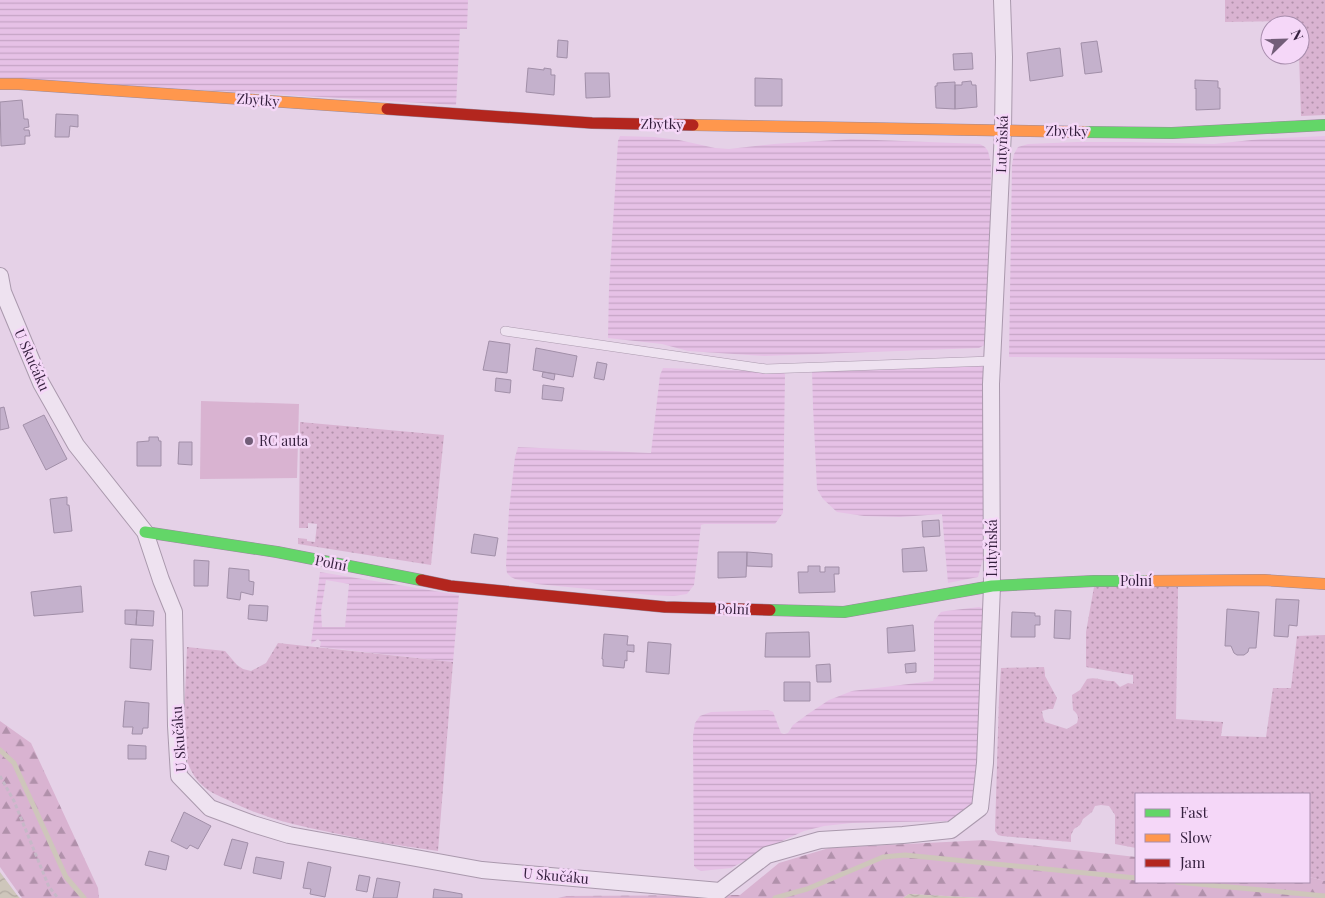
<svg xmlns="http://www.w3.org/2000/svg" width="1325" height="898" font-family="'Playfair Display',serif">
  <defs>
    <pattern id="farmland-rules" width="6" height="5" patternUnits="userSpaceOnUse" patternTransform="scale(1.25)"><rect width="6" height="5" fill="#e6c1e6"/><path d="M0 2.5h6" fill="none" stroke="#c6a5c6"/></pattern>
    <pattern id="grass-dots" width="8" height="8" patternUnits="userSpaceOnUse" patternTransform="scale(1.25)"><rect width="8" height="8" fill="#d9b3d1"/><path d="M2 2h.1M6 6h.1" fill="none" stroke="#b191ab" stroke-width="1.8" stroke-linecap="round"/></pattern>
    <pattern id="forest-firs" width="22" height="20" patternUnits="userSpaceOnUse" patternTransform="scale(1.25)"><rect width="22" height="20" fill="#d9b3d1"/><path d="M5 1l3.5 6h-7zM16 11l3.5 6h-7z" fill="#b191ab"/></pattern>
    <pattern id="water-waves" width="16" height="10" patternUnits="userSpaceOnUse" patternTransform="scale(1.25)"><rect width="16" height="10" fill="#cec6bb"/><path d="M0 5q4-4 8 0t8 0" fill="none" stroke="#b2aaa2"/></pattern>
  </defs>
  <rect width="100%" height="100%" fill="#e5d1e7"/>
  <path fill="url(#farmland-rules)" fill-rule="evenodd" d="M0,0h468l-1,29h-7l-4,76 -456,-27z
    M620,136l34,1 25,3 36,8 14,1 45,-5 77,-5 129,5 5,3 3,4 3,13 -2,172 -3,8 -7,4 -215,8 -76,-5 -26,-7 -54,-6 1,-50 9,-147z
    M1325,136v224l-316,-3 3,-192 2,-11 4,-7 10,-3 49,-2h52l85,2 47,-5z
    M979,365l5,2 1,180 -2,12 -5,18 -30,6 -6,-69 -42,3 -36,-1 -27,-4 -14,-13 -6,-10 -4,-83 -1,-36z
    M663,368l96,3 23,1 3,2 -2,139 -8,11h-71l-3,1 -7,60 -7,9 -13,2 -24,-1 -113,-11 -22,-5 -4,-2 -4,-4 -1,-8 3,-55 6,-53 3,-10 133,6 9,-78z
    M320,572l139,23 -6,67 -133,-15 1,-5 -3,-3 -7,5zM326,580l23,4 -4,43h-23l-1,-16z
    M979,607l4,1 1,2 -5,191 -30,20 -97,2 -28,3 -20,5 -22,10 -51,27 -30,3 -4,-2 -3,-3 -1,-130 2,-13 5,-7 11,-4 57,-2 5,2 8,21 3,1 4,-1 5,-8 15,-11 21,-14 23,-9 81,-10 1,-4v-55l3,-5 4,-5 5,-1z"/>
  <path fill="url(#grass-dots)" d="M1225,0h100v115l-24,1 -2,-61h1v-30h-2v-4l-73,1z
    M300,422l144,13 -13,130 -133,-21v-6l9,1v2l8,1 2,-18 -9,-1v5h-9z
    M1094,587h84l-2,132 47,3 -2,14 45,1 7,-49h18l6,-52 28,-1v246l-16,-4v-83h-173v54l-21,-4v-29l-6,-9 -8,-1 -6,1 -3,6 -9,7 -3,6 -6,4 -3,6v7l-69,-6 -4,-1 -3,-4 4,-133 2,-30 43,-1 1,6v3l12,22 -4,11h-4l-7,2 1,6 2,5 22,7 10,-6c2,-6 1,-9 -4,-13l-1,-15 8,-5 7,-11c10,-3 18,3 27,2l6,6 8,-4 5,1v-9l-47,-8v-35z
    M278,643l175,19 -15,189c-37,-5 -73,-11 -109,-19 -35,-7 -69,-15 -101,-32 -9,-4 -19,-8 -26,-15 -12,-11 -16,-26 -19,-41l4,-97 38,4 12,14 6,4 8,2 15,-8z"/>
  <path fill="url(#forest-firs)" d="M0,721l31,22 67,145 1,10h-77l-22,-31z
    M985,840l151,17v25h173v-5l16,4v17h-343l-73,-4 -6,4h-345l8,-2 174,-1 39,-32 50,-15z"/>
  <path fill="#d9b3d1" d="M201,401l98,3 -2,74 -97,1z"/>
  <path fill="url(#water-waves)" d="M0,872l17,23 3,3h-20z
    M909,894l73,4h-79z"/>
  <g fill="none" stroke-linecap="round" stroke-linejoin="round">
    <path stroke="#cec6bb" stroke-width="5" d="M0,750l14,13 52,114 18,21
      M1177,882l148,14
      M775,898l32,-9 76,-32 22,-2 231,23"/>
  </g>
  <path fill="#c4b1cc" stroke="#a18fa8" d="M558,40l10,1 -1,17 -10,-1z
    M1097,41l5,31 -17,2 -4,-31z
    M1060,48l3,28 -33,5 -3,-28z
    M972,53l1,16 -19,1 -1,-16z
    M528,68l16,2v-2l7,1v6h4l-1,20 -28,-3z
    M585,73h24l1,24 -24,1z
    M755,78l27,1v27h-27z
    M1195,80l23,1v7h2v21l-24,1v-22l-1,1z
    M971,81l1,4h4l1,22 -22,2v-24h7v-3z
    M955,82v27l-19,-1 -1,-22h2v-3z
    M22,100l2,19h4l1,8 -5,1v2h5l1,6h-5v8l-24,2 -1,-44z
    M56,114l22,1v12l-8,-1 -1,11h-14z
    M489,341l21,3 -3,29 -24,-3z
    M536,348l41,8 -4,21 -40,-7z
    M597,362l10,2 -3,16 -10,-2z
    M543,372l12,2 -1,6 -12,-3z
    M496,378l15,2 -1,13 -15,-2z
    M543,385l21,3 -2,13 -20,-2z
    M4,407l5,21 -9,2v-22z
    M44,415l23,44 -21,11 -23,-45z
    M149,437h9l1,4h2v25h-24v-24l12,-1z
    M179,442h13v23l-14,-1z
    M67,497v8h2l3,26 -18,2 -4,-34z
    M939,520l1,16 -17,1 -1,-16z
    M474,534l24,4 -3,18 -24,-3z
    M924,547l3,24 -24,1 -1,-23z
    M718,552h29l-1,25 -28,1z
    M747,552l25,2v13l-25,-1z
    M194,560l15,1 -1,25h-14z
    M808,566h12v6h5v-5h14v7h-5l1,18 -36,1 -1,-21h10z
    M229,568l20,2v11l5,1 -1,13 -12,-3 -1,8 -13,-2z
    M81,586l2,26 -49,4 -3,-24z
    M1276,599l23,1 -2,26 -8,-1 -1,12 -14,-1z
    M249,605l19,1 -1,15 -19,-2z
    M1227,609l32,3 -3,36h-7l-1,4 -4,3h-7l-3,-2 -3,-7h-6z
    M125,610h12l-1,15 -11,-1z
    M137,610l17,1 -1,15 -17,-1z
    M1055,610l16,1 -1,28 -16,-1z
    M1012,612l23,1v3h5v9h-5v12h-24z
    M913,625l2,26 -27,2 -1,-25z
    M809,632l1,25h-45l1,-24z
    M604,634l24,2 -1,9h7v7l-7,-1v10l-2,-1 -1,8 -21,-2v-7h-1z
    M131,639l22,1 -2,30 -21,-2z
    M648,642l23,2 -2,30 -23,-2z
    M916,663v9l-10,1 -1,-9z
    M830,664l1,18h-14l-1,-17z
    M784,682h26v19h-26z
    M125,701l24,2 -1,25h-5l-1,6h-10l1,-7h-10z
    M128,745l18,1v13h-18z
    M184,812l27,14 -13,23 -8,-4 -3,4 -16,-8z
    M232,839l16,4 -7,26 -17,-4z
    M149,851l20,5 -3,14 -21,-5z
    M256,857l28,5 -3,17 -28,-6z
    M308,862l23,5 -6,30 -15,-3 1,-5 -8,-1z
    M359,875l11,2 -3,15 -11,-2z
    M377,878l23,4 -3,16h-24z
    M434,889l28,5v4h-29z"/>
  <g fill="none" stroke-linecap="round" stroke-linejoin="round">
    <g stroke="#aa99ad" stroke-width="10">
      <path id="lane" d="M505,331l261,38 226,-8"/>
    </g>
    <g stroke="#aa99ad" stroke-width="18">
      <path id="street" d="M0,276l3,16 38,91 35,62 69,87 16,48 13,32 2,114 3,50 31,32 43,16 36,11 193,35 238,21
        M720,891l47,-36 53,-15 83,-5 48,-5 29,-22 5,-45 7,-177 -1,-202 12,-254 1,-73 -2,-57"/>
    </g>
    <g stroke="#99899d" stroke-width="12">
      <path id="fast" d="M1085,132l87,1 153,-8
        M145,532l132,20 144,28
        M770,610l74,2 148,-26 102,-5h53"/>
    </g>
    <g stroke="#99899d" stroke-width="12">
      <path id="slow" d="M0,84h19l368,25
        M693,125l392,7
        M1147,581l117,-1 61,4"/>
    </g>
    <g stroke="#99899d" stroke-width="12">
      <path id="jam" d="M387,109l205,14 101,2
        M421,580l29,6 215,21 105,3"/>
    </g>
    <path stroke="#c6b9c8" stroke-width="3" stroke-dasharray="4 2.5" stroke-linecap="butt" d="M0,776l14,25 35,86 9,11"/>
    <use href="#lane" stroke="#eee2f0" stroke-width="9"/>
    <use href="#street" stroke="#eee2f0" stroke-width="16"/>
    <use href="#fast" stroke="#63d668" stroke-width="11"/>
    <use href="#slow" stroke="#ff974d" stroke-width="11"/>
    <use href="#jam" stroke="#b3261e" stroke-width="11"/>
  </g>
  <circle fill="#725d78" stroke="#f5d7f8" stroke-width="2" cx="249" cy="441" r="5"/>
  <g text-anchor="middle" stroke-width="5" stroke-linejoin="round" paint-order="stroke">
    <g font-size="14" fill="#341f3d" stroke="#f5d7f8">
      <text transform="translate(258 100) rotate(4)" y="5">Zbytky</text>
      <text transform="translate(662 124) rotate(1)" y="5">Zbytky</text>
      <text transform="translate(1067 131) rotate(1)" y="5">Zbytky</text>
      <text transform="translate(1002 144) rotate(-88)" y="5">Lutyňská</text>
      <text transform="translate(32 360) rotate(66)" y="5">U Skučáku</text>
      <text transform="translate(992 548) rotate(-90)" y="5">Lutyňská</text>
      <text transform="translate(331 563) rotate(11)" y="5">Polní</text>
      <text x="1136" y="586">Polní</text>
      <text transform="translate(733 609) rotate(2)" y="5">Polní</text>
      <text transform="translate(179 739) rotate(-94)" y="5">U Skučáku</text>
      <text transform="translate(556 876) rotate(5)" y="5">U Skučáku</text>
    </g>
    <g font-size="14" fill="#341f3d" stroke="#f5d7f8" text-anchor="start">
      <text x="259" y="446">RC auta</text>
    </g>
  </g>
  <rect x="1135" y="793" width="175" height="90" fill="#f5d7f8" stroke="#a88dad"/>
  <rect x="1145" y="809" width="25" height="8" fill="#63d668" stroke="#a88dad"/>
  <text x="1180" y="818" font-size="15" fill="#341f3d">Fast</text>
  <rect x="1145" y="834" width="25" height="8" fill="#ff974d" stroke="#a88dad"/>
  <text x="1180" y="843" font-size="15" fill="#341f3d">Slow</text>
  <rect x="1145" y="859" width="25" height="8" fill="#b3261e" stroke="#a88dad"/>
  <text x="1180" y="868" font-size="15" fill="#341f3d">Jam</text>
  <g transform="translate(1285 40) rotate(67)"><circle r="24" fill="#f5d7f8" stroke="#a88dad"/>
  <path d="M0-4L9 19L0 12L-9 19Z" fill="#725d78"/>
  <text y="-8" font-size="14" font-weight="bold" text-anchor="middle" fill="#341f3d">N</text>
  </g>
</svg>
